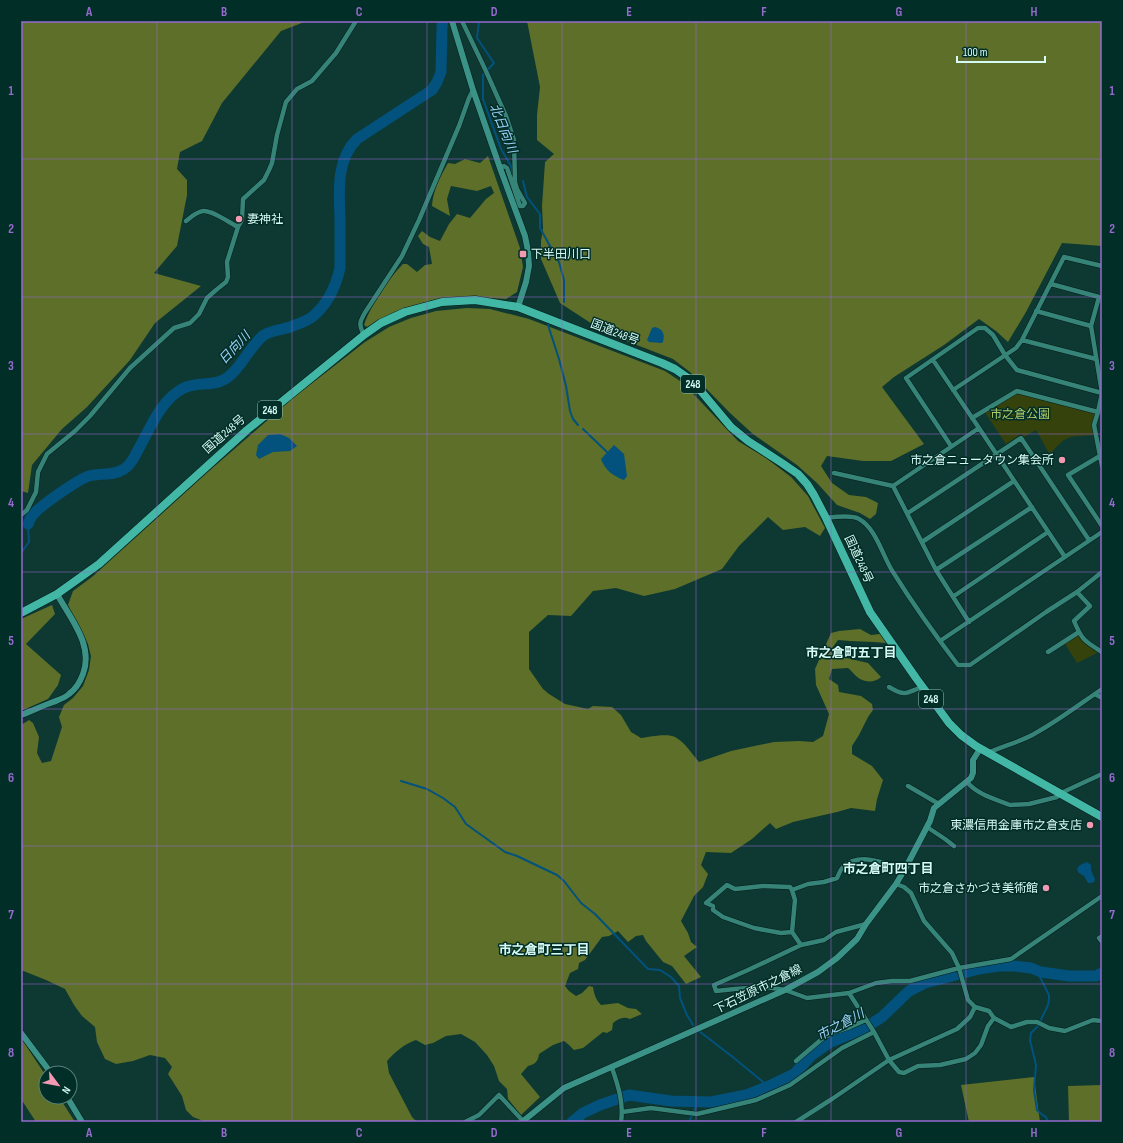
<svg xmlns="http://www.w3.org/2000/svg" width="1123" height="1143" font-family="'Sofia Sans Condensed','Noto Sans JP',sans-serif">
  <rect width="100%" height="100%" fill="#0e3832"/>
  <path fill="#36420b" d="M1017,391l81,21 -4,13 2,10c-25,2 -30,-2 -46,20l-14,-25 -12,7 -3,-3 -15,10 -22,-33z
    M1078,635l21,17 -22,11 -12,-19z"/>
  <path fill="#5d6f28" d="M21,21h286l-26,10 -59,72 -20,38 -22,11 -3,17 10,11v15l-10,51 -23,27 47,13 -46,37 -25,37 -43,47 -25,22 -30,36 -4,28 -7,-2z
    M527,21h575v225l-40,-3 -36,69 -18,30 -12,-11 -17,-12 -35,26 -50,32 -12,10 42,57 -33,17h-28l-36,-5 -6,10 11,17 17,12 17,2 12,6 -2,11 -6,5 -10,-6 -23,-8 -20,-22 -20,-18 -44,-31 -23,-21 -40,-41 -17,-13 -67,-26 -46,-30 -19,-44v-18l2,-13 -1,-22 3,-44 9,-8 -17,-14v-25l3,-28z
    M488,156l32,92 3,19 -6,25 -11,7 -32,-2h-21l-20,3 -39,12 -27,15 -3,-2c7,-20 24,-46 39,-61h4l10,8 8,-7 7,-1 -3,-17 -6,-3 -5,-8 4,-5 8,6 10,4 9,-17 8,-10 13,4 16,-19 8,-6 -3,-7 -14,5 -26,-5 -4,13 3,17 -18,-10c1,-16 8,-29 16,-43l7,1 10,-5 15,4z
    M467,308l23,1 39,10 136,52 18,12 55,58 28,17 25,19 17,19 17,32 -5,8 -15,-9 -22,3 -15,-13 -29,29 -17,23 -47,20 -31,7 -28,-8 -23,3 -22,25 -23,-1 -19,17v37l14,20 6,5 16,10 23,5 5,-3 19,1 9,8 10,17 10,6c8,-1 27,-5 34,-1 10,5 17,17 24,25l32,-11 43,-9 25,-1 14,1 10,-6 6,-22 -13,-29 -1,-16 16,-36 8,-2 21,-2 11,6 9,-1 6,9c-16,-2 -32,-1 -48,-3l-8,11 8,5 30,7 13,14c-5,5 -14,6 -21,2 -4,-2 -8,-8 -12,-11l-16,1 -3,10 9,6 1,7 22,4 11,8 1,6 -5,7 -9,18 -7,11v8l20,12 11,14 -6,19 -2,12 -24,-3 -14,4 -44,10 -17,7 -6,-6 -18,16 -21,14 -25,-1 -5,13 7,9 -5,13 -9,9 -13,25 7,12 3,9 6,5 -13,9 17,21 -15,7 -14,-18 -9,-4 -17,-21 -3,-6 -7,1 -8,6 -10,-11 -9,5 -7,1 -17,23 -6,3 -1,6 -8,4 -5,13 4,5 7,5 6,-3 7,-7 4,1c1,7 3,13 8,18l17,-2 10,5 8,1 6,5 -12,5c-7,-3 -12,0 -17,4l-1,7 -5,3 -4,-1 -20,16 -9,2 -5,-5 -5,-4 -11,4 -14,9c-1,8 -4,10 -11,12l-7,8 19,23 -19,18 -13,-16 -1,-10 -8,-8 -5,-15 -7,-11 -12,-13 -14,-8 -15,2 -13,7 -8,2 -9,-5c-12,4 -21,12 -29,21l2,12 23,44 5,5h-211l-13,-5 -7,-7 -4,-14 -14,-22 4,-7 -7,-9 -15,-3 -17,6 -17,3 -11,-5 -8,-17 -2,-15 -13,-11 -8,-11 -9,-16 -19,-9 -25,-10v-245l8,-5 4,3 6,14 -2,16 5,10 9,-2 11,-34 -3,-10 5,-12 9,-7 10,-12 6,-16 2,-14 -3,-12 -20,-39 5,-14 19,-14 117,-106 84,-73 72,-56 24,-15 22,-9 25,-7z
    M52,605l3,9 -29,30 35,31 -3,10 -10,14 -27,12v-92z
    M21,1038l25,38v21h13l16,25h-39l-15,-23z
    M1034,1077l6,45h-71l-8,-37z
    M1102,1085v37h-33l-1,-36z"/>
  <path fill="#02527d" d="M655,327c8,2 10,7 8,15l-2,1 -12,-1 -2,-2 5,-12z
    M280,434l9,4 8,8 -7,5 -17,1 -14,7 -3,-4 2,-10 10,-10z
    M614,445l10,9 3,22 -3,4c-11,-4 -19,-10 -23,-21z
    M1087,862l4,3v5l4,9 -1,3 -3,1h-3l-4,-7 -5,-3 -2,-3c1,-5 5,-6 10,-8z"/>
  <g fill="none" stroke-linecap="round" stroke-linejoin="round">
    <path stroke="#02527d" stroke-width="2" d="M479,21l-2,17 17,25 -11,12v24l18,50 10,17 2,11
      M523,181l4,16 13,17v14l19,34 5,18v22
      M548,325l11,34 7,27 4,25 3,8 5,6
      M583,429l24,23
      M21,553l8,-11 -1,-18
      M401,781l26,8 16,9 12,9 11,17 39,28 12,4 40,19 7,6 17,22 14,11 53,55 12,1 11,7 8,9 1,12 7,17 6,10
      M1041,972l-1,5 9,18v4l-1,6 -10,21 -7,7 -1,7 6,25 -2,25 3,20 3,3 6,4 2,5
      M699,1031l35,27 34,28
      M689,1122l9,-20"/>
    <path stroke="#02527d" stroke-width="11" d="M28,524c1,-2 2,-6 4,-8 6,-9 47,-37 57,-40 12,-3 25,0 35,-7 7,-4 11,-13 14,-19 12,-21 22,-49 44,-61 12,-7 26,-3 39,-8 18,-7 28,-35 43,-46 8,-5 18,-5 26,-8 7,-3 16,-5 22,-10 15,-12 24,-31 28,-49 0,-17 0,-33 0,-50 -1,-27 -4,-58 17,-79l75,-49 5,-8 4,-10 1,-46 1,-5
      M572,1122l11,-9 17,-8 29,-10 42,6 40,1 35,-7 25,-10 23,-11 18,-19 17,-12 34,-14 19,-12 27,-26 16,-8 54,-14 19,-3h16l17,2 10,4 28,4h27l6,-3"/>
    <g stroke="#051d1a" stroke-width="5.5">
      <path id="street" d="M462,21l23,48 21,47 8,24 1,42 2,7 8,14 -2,3h-3l-13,-38 -3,-2 -4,2
        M186,221c5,-4 10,-9 17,-10 9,-1 27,12 35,16
        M1051,284l48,13 -8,29 11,67 -4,19 -4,13 8,41
        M1036,311l55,15
        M364,335c-6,-11 -4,-14 2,-24l36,-55 17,-36 40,-94 10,-28 4,-8
        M1022,340l74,19
        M933,360l46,68 86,129
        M953,390l63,-42 6,-8 42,-83 38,9
        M972,418l45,-27 81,21
        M951,446l-45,-68 72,-50h7l8,7 12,20 12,15 85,23
        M1100,456l-32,19 34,51
        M834,473l59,13
        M908,513l113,-75 68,102
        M21,515l6,-5 9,-18 2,-20 9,-18 28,-23 15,-15 40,-48 44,-40 16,-5 9,-9 8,-16 9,-8 10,-8 2,-5 -1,-15 11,-35 4,-7 1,-21 21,-19 5,-10 3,-7 5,-28 9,-33 11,-13 15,-8 24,-28 20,-32
        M826,518c8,-1 27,-3 33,1 17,9 24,38 34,53 20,32 42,63 65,93h12l76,-53 31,-20 13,14 -16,15c8,19 10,20 28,31
        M922,542l92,-61
        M936,570l96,-63
        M1077,592l25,-20
        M954,596l94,-64
        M969,622l-33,-52 -43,-84 86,-58
        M940,641l162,-109
        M1048,652l31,-20
        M889,687c17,10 16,6 33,0
        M1095,694l7,4
        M988,753c15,-7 32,-11 46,-19 24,-13 46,-30 68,-45
        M967,782c11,13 28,17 43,23l19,-1 28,-7 4,-4 41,-19
        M908,786l31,18
        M927,827l18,12 9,7
        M896,884l8,3 7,6 13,28 28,32 7,15 9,32 7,7 14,4 5,7 17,9 16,-5h10l12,6 16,3 28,-11 9,1
        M866,924l-30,8 -12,8 -23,5 -53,25 -34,15 2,6 19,-2 31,-2 19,3 22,8 42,-5 27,-10 16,-2h18l49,-13 52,-9 91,-63
        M792,932l3,-32 -3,-10
        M1102,942l-3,-4 3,-2
        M801,945l-9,-13 -11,1 -27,-5 -31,-11 -10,-7v-4l-7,-3 21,-18 8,4 28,-3 27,1 2,3 16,-6 16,-2 13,-4c2,-4 3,-8 6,-11 17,-16 43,-3 62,2
        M849,993l25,39 15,28 10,12 5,1 14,-7 22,-1 26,-6 9,-6 6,-8 7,-19 6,-8
        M796,1061l26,-22 10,-6 18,-6 16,-7
        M612,1068c6,17 12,36 9,54
        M622,1112l29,-4 46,6 59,-14 34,-15 52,-37 32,-16
        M465,1122l14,-7 20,-20 24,26
        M796,1122l36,-23 57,-39 68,-31 13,-12 5,-10"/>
    </g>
    <g stroke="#051d1a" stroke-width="7">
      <path id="secondary" d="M452,21l21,69 27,78 25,68 3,15 1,15 -3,16 -8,25
        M21,715c11,-4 21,-9 32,-13 5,-2 12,-4 16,-8 7,-5 11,-12 14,-20 11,-29 -13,-56 -26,-80
        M21,1033l30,40
        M67,1097l15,25
        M522,1122l42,-34 221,-98 33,-18 19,-14 20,-19 9,-15 30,-40 9,-15 25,-48 4,-13 37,-30 2,-5v-13l7,-11"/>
    </g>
    <g stroke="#051d1a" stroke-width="9">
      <path id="highway" d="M21,613l36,-19 42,-30 148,-134 117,-95 17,-12 24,-11 37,-10 33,-2 43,7 144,56 13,6 13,9 12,12 31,37 17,14 34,22 16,11 9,10 7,11 12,23 44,94 46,66 33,45 12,12 15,11 126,71"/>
    </g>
    <use href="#street" stroke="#368378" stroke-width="4.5"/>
    <use href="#secondary" stroke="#3a9386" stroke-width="6"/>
    <use href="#highway" stroke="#42b7a6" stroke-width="8"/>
  </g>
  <path fill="none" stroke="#976acf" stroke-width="1" stroke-opacity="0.55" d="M157,21v1101M292,21v1101M427,21v1101M562,21v1101M696,21v1101M831,21v1101M966,21v1101M21,159h1081M21,297h1081M21,434h1081M21,572h1081M21,709h1081M21,846h1081M21,984h1081"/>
  <g fill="#f19ab2" stroke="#022e28" stroke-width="1.5">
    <circle cx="239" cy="219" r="4"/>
    <rect x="519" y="250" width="8" height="8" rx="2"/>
    <circle cx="1062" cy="460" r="4"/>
    <circle cx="1090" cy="825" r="4"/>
    <circle cx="1046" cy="888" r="4"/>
  </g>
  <g text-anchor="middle" stroke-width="3" stroke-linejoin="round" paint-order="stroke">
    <g fill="#022e28" stroke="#97beb7" stroke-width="1">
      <rect x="681" y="375" width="24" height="18" rx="3"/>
      <rect x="258" y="401" width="24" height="18" rx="3"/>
      <rect x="919" y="690" width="24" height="18" rx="3"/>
    </g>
    <g font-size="11" font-weight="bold" fill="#d7fbf4">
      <text x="693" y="388">248</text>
      <text x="270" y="414">248</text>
      <text x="931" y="703">248</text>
    </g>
    <g font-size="12" fill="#d7fbf4" stroke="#022e28" text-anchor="end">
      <text x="247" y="223" text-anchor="start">妻神社</text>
      <text x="531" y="258" text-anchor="start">下半田川口</text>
      <text x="1054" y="464">市之倉ニュータウン集会所</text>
      <text x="1082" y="829">東濃信用金庫市之倉支店</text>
      <text x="1038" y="892">市之倉さかづき美術館</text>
    </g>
    <g font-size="12" fill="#d7fbf4" stroke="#022e28">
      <text transform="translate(615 332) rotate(21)" y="4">国道248号</text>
      <text transform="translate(224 434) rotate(-41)" y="4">国道248号</text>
      <text transform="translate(859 559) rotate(65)" y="4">国道248号</text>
      <text transform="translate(758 989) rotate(-26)" y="4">下石笠原市之倉線</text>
    </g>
    <g font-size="12" fill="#b1cc69" stroke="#022e28">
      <text x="1020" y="418">市之倉公園</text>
    </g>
    <g font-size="13" font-style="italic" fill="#9ed2f9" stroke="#022e28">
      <text transform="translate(504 128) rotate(68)" y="5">北日向川</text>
      <text transform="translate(234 347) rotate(-47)" y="5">日向川</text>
      <text transform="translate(840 1024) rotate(-28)" y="5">市之倉川</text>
    </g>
    <g font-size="13" font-weight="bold" fill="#d7fbf4" stroke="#022e28">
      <text x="851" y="657">市之倉町五丁目</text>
      <text x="888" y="873">市之倉町四丁目</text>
      <text x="544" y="954">市之倉町三丁目</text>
    </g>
  </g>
  <rect width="1123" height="1143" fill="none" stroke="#022e28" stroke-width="44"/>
  <g transform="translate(58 1085) rotate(122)"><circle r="19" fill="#022e28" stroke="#57807a"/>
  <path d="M0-3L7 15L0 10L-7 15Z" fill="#f19ab2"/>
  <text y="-6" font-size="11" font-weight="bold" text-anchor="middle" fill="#d7fbf4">N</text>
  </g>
  <path d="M957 56v6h88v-6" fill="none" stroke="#d7fbf4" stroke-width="2"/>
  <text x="963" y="56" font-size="12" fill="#d7fbf4" stroke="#022e28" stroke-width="3" paint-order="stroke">100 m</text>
  <rect x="22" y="22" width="1079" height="1099" fill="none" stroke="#976acf" stroke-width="1.5"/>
  <g font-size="13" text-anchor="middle" font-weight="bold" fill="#976acf">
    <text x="89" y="16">A</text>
    <text x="224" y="16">B</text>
    <text x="359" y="16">C</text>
    <text x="494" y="16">D</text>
    <text x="629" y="16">E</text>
    <text x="764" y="16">F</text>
    <text x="899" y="16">G</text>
    <text x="1034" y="16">H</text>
    <text x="11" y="95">1</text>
    <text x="1112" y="95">1</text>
    <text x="11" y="233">2</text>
    <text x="1112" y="233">2</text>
    <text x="11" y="370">3</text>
    <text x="1112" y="370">3</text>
    <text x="11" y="507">4</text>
    <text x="1112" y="507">4</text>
    <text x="11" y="645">5</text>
    <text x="1112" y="645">5</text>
    <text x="11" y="782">6</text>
    <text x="1112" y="782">6</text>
    <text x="11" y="919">7</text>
    <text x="1112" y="919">7</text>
    <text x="11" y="1057">8</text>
    <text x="1112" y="1057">8</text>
    <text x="89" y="1137">A</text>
    <text x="224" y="1137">B</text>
    <text x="359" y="1137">C</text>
    <text x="494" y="1137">D</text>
    <text x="629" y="1137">E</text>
    <text x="764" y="1137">F</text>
    <text x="899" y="1137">G</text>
    <text x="1034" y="1137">H</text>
  </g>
</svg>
